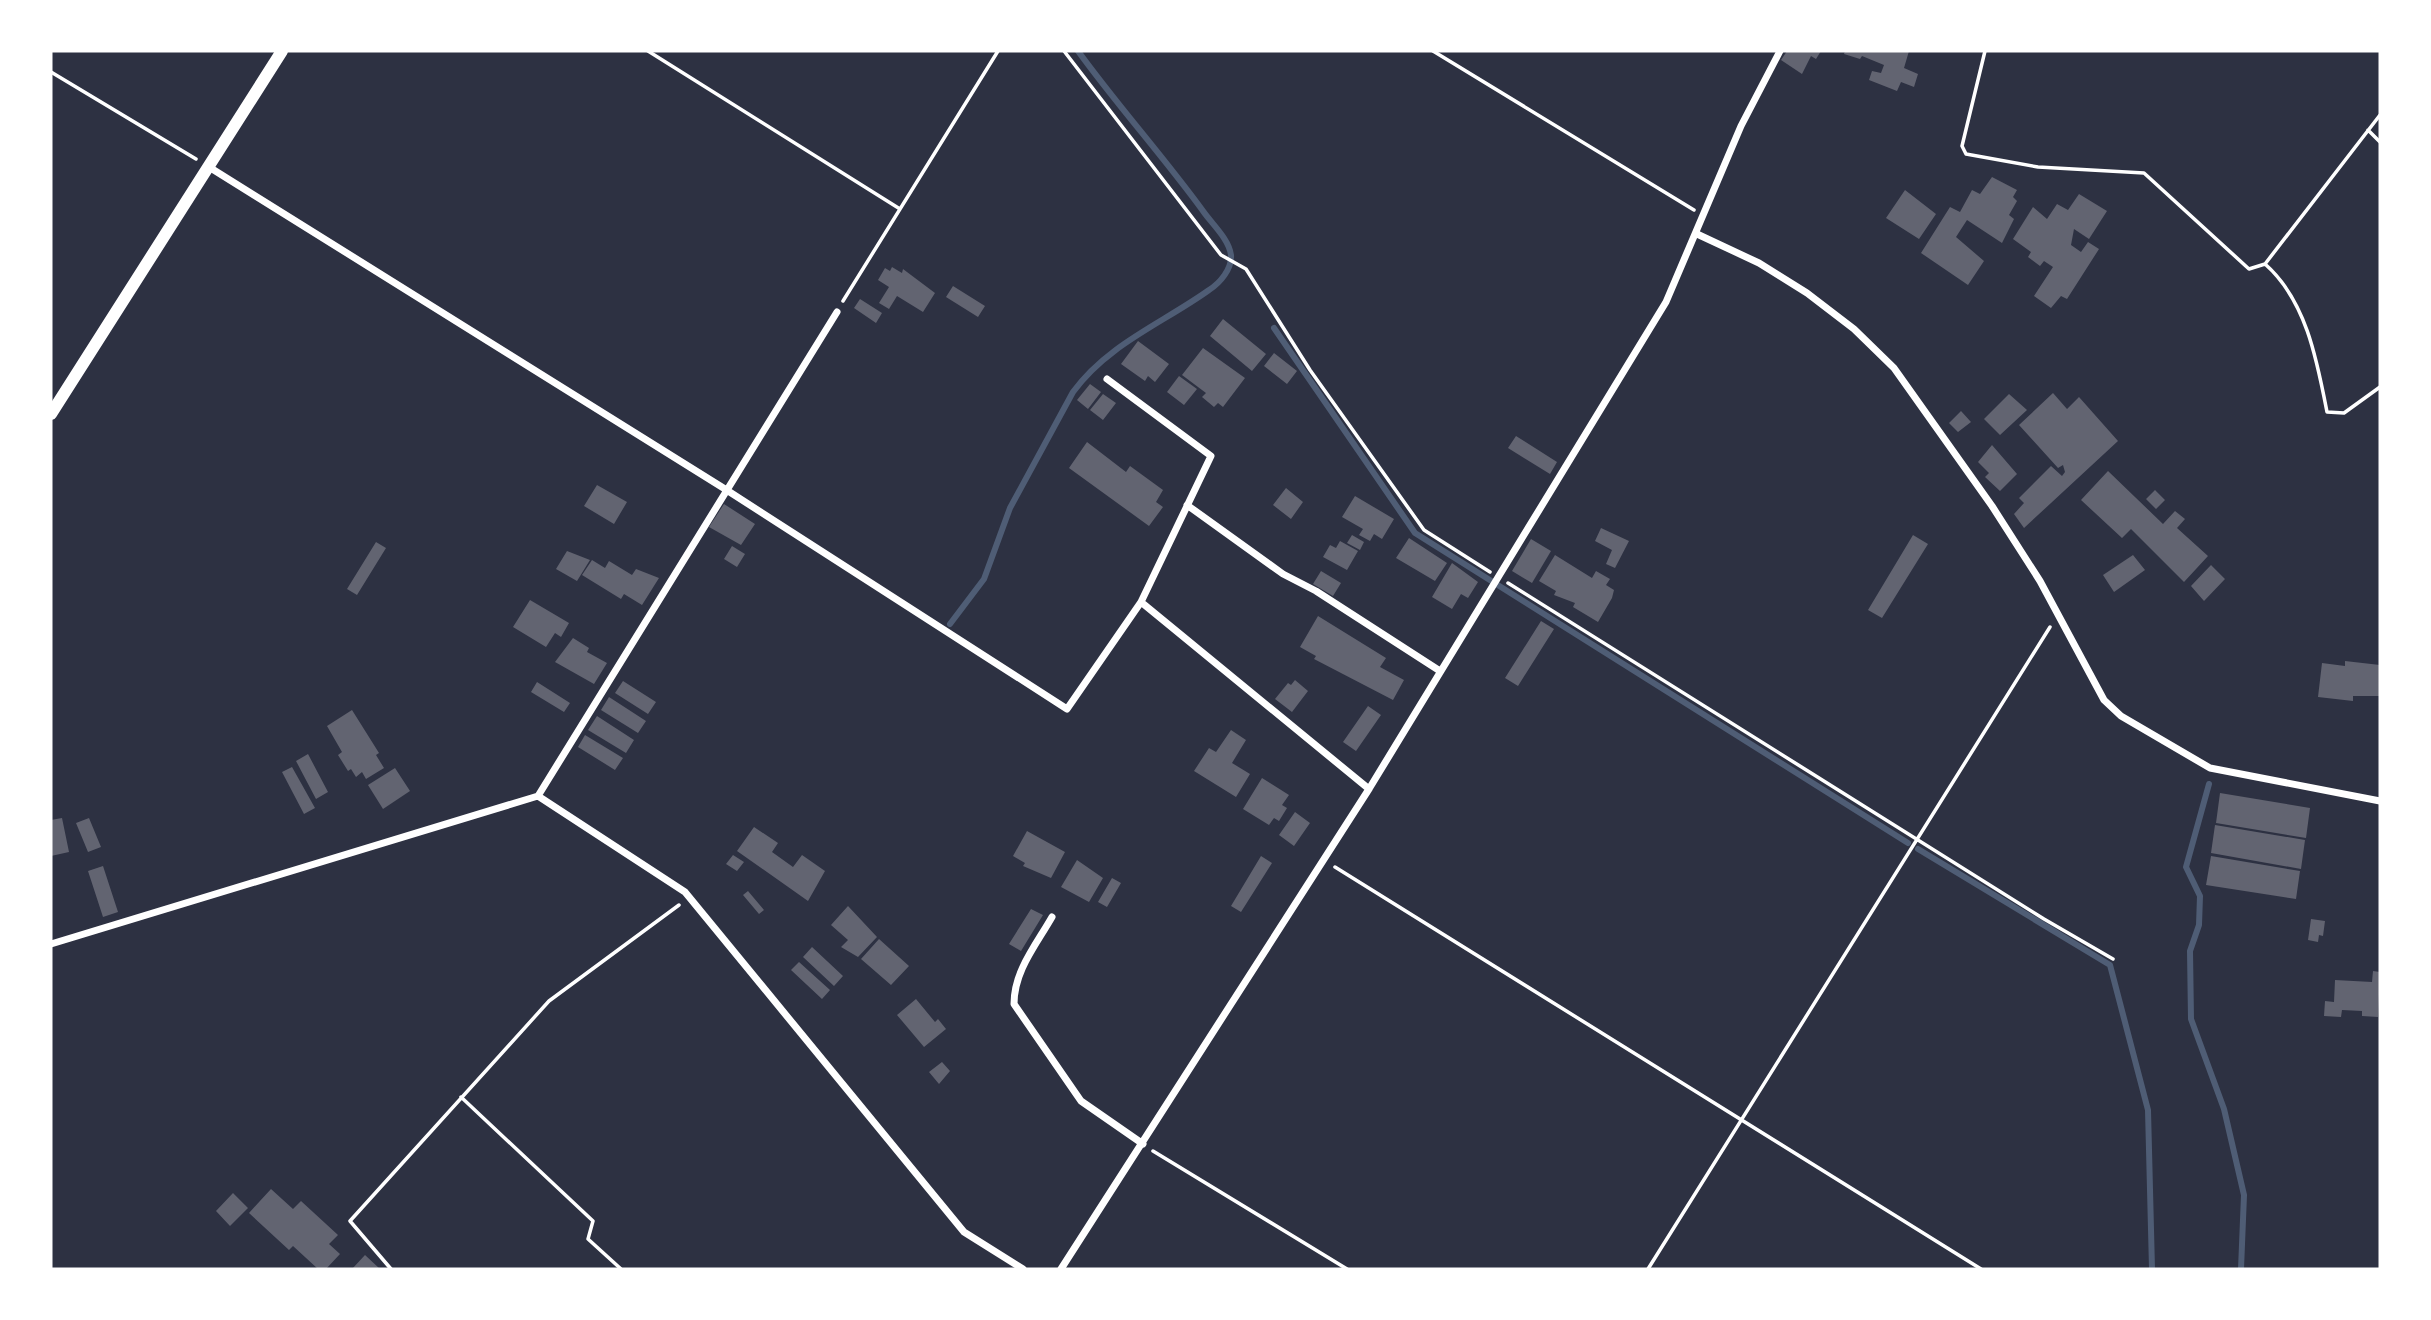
<svg xmlns="http://www.w3.org/2000/svg" width="2431" height="1320" font-family="'DejaVu Sans',sans-serif">
  <rect width="100%" height="100%" fill="#2d3142"/>
  <g fill="none" stroke-linecap="round" stroke-linejoin="round">
    <path stroke="#4f5d75" stroke-width="6" d="M1274,328l141,205 493,310
      M950,624l34,-45 26,-71 63,-116c35,-48 90,-69 136,-102 11,-7 23,-21 22,-35 -2,-16 -19,-31 -28,-44 -40,-55 -86,-106 -125,-160
      M2209,784l-23,83 14,29 -1,29 -9,26 1,68 33,90 20,86 -3,74
      M1918,849l192,116 38,145 4,159"/>
  </g>
  <path fill="#626471" d="M1787,51h34l-5,8 -5,-3 -9,18 -21,-14z
    M1845,51h64l-5,17 14,6 -4,13 -13,-5 -4,9 -28,-11 3,-9 9,2 3,-8 -22,-9 -2,3 -16,-5z
    M1992,177l25,13 -4,7 4,4 -8,14 5,4 -12,24 -35,-23 -11,17 28,24 -16,24 -47,-32 29,-46 10,5 12,-22 8,4z
    M1905,190l31,24 -17,25 -33,-21z
    M2079,194l28,17 -18,28 -15,-10 -3,16 10,7 7,-10 11,7 -32,50 -6,-3 -10,12 -17,-12 19,-29 -9,-6 -4,5 -12,-9 3,-5 -18,-13 20,-32 14,12 10,-15 11,6z
    M892,267l10,6 1,-4 32,24 -12,19 -26,-16 -8,13 -10,-6 10,-16 -11,-7 7,-12 5,3z
    M953,286l32,20 -7,11 -32,-20z
    M860,299l22,14 -6,10 -22,-15z
    M1223,319l43,35 -14,17 -42,-35z
    M1138,341l31,23 -14,18 -7,-6 -3,5 -24,-17z
    M1203,348l42,30 -22,29 -5,-4 -4,4 -12,-10 4,-4 -24,-18z
    M1274,353l23,18 -10,13 -23,-18z
    M1179,376l18,13 -13,16 -17,-13z
    M1090,384l11,8 -13,17 -11,-9z
    M2053,393l14,16 12,-12 39,44 -94,87 -10,-14 10,-11 -5,-5 32,-32 11,10 3,-4 -2,-7 -5,3 -39,-43z
    M1103,394l13,9 -13,17 -13,-10z
    M2009,394l18,16 -27,25 -16,-16z
    M1961,411l10,11 -13,10 -9,-9z
    M1516,436l41,26 -7,12 -42,-26z
    M1087,442l39,30 4,-6 33,24 -7,12 7,5 -14,19 -80,-58z
    M1992,445l25,29 -17,17 -15,-14 4,-4 -11,-11z
    M2108,471l55,53 12,-13 10,8 -8,9 31,28 -24,26 -53,-53 -9,9 -41,-38z
    M597,485l30,17 -13,22 -30,-18z
    M1286,488l17,14 -12,17 -18,-14z
    M2155,490l10,10 -9,9 -10,-10z
    M1355,496l39,23 -12,20 -8,-5 -4,7 -11,-6 4,-6 -21,-12z
    M724,504l31,20 -14,21 -32,-18z
    M1601,528l28,13 -14,27 -9,-4 6,-14 -17,-9z
    M1352,535l12,7 -4,8 -13,-7z
    M1913,535l15,9 -46,74 -14,-8z
    M1409,538l38,25 -12,18 -39,-23z
    M1531,539l20,12 -19,32 -20,-12z
    M1340,541l18,10 -11,19 -24,-13 7,-12 6,3z
    M376,542l10,6 -29,47 -10,-6z
    M732,546l13,8 -8,13 -13,-8z
    M567,551l23,9 -13,21 -21,-12z
    M1555,555l37,23 4,-7 14,8 -4,6 8,5 -2,8 -14,24 -25,-15 2,-4 -21,-8 2,-4 -17,-10z
    M2133,555l12,15 -31,22 -11,-17z
    M592,560l13,8 4,-7 23,14 4,-6 23,9 -17,27 -18,-11 -3,5 -39,-24z
    M1452,563l26,19 -10,16 -7,-4 -9,15 -20,-12z
    M2211,565l14,14 -21,22 -13,-15z
    M1321,571l20,12 -8,13 -20,-12z
    M530,600l39,23 -8,14 -6,-4 -9,14 -33,-20z
    M1318,616l68,42 -6,9 24,13 -11,20 -79,-41 2,-3 -16,-9z
    M1541,621l13,8 -36,57 -13,-8z
    M573,638l16,10 -2,4 20,11 -13,21 -39,-22z
    M2345,661l35,4v31h-27v5l-35,-4 4,-34 23,3z
    M1295,680l13,11 -16,21 -17,-13 13,-16 3,2z
    M623,681l33,21 -8,12 -33,-21z
    M537,682l33,21 -6,9 -33,-20z
    M609,697l37,24 -8,12 -37,-23z
    M1368,706l13,9 -25,36 -13,-9z
    M352,710l27,43 -3,2 8,13 -18,11 -4,-7 -6,5 -5,-8 -3,2 -10,-16 4,-3 -15,-26z
    M597,716l37,24 -8,13 -38,-23z
    M1231,730l15,10 -14,23 18,11 -14,23 -42,-26 15,-23 7,4z
    M585,735l38,23 -8,12 -37,-23z
    M308,754l20,38 -12,7 -20,-38z
    M292,767l23,41 -11,6 -22,-42z
    M395,768l15,23 -27,18 -15,-24z
    M1262,778l27,17 -7,10 5,3 -8,13 -5,-3 -5,7 -26,-16z
    M2220,793l90,15 -4,30 -90,-15z
    M1295,812l15,11 -16,23 -15,-11z
    M62,818l7,34 -18,4v-36z
    M89,818l12,29 -13,5 -12,-29z
    M2215,825l90,15 -4,29 -90,-16z
    M754,827l24,16 -6,9 21,15 9,-12 23,16 -17,30 -71,-50z
    M1027,831l38,21 -14,26 -28,-12 2,-3 -12,-7z
    M733,855l11,7 -7,9 -11,-7z
    M1261,856l11,7 -31,49 -10,-6z
    M2211,856l89,15 -4,28 -90,-14z
    M1077,860l26,18 -14,24 -28,-15z
    M103,866l15,46 -15,5 -15,-46z
    M1112,878l9,5 -14,24 -9,-5z
    M748,891l16,19 -5,4 -16,-19z
    M848,906l29,31 -19,20 -17,-10 7,-7 -17,-15z
    M1031,909l12,6 -22,36 -12,-7z
    M2311,919l14,2 -2,15 -4,-1 -1,7 -10,-2z
    M879,939l30,27 -18,19 -30,-26z
    M812,947l31,29 -9,10 -31,-29z
    M799,962l31,28 -8,9 -31,-29z
    M2373,971l7,1 -2,45 -16,-1v-5l-20,-1 -1,7 -17,-1 1,-15 9,1 1,-22 37,2z
    M916,999l19,23 3,-3 8,10 -22,18 -27,-32z
    M942,1062l8,9 -11,13 -10,-12z
    M271,1189l22,20 8,-8 37,34 -9,9 11,10 -14,15h-8l-25,-23 -4,4 -40,-37z
    M233,1193l15,15 -18,18 -14,-15z
    M365,1255l15,14h-28z"/>
  <g fill="none" stroke-linecap="round" stroke-linejoin="round">
    <path stroke="#fff" stroke-width="3.5" d="M648,51l252,158
      M1064,51l157,204 25,14 64,101 114,160 66,42
      M1433,51l261,159
      M1985,51l-23,95 4,8 72,13 106,6 105,96 16,-5 115,-149
      M51,72l145,87
      M2368,130l12,12
      M2265,264c41,36 52,96 62,148l17,1 36,-26
      M843,301l155,-250
      M1508,583l536,336 69,40
      M1335,867l646,402
      M461,1097l132,124 -5,18 33,30
      M1153,1151l194,118
      M391,1269l-41,-48 199,-220 130,-96
      M1648,1269l402,-642"/>
    <path stroke="#fff" stroke-width="7" d="M209,167l516,322 342,220 74,-107 228,187
      M1697,234l62,29 48,30 47,36 40,39 98,138 48,75 64,119 17,16 89,52 170,33
      M1107,379l104,77 -70,146
      M1187,505l96,69 33,17 124,80
      M538,796l147,96 279,340 59,37
      M1052,917c-16,28 -38,54 -38,87l67,97 62,43
      M51,944l487,-148 299,-484
      M1061,1269l308,-480 297,-487 75,-176 39,-75"/>
    <path stroke="#fff" stroke-width="12" d="M51,414l231,-363"/>
  </g>
  <rect width="2431" height="1320" fill="none" stroke="#ffffff" stroke-width="105"/>
</svg>
